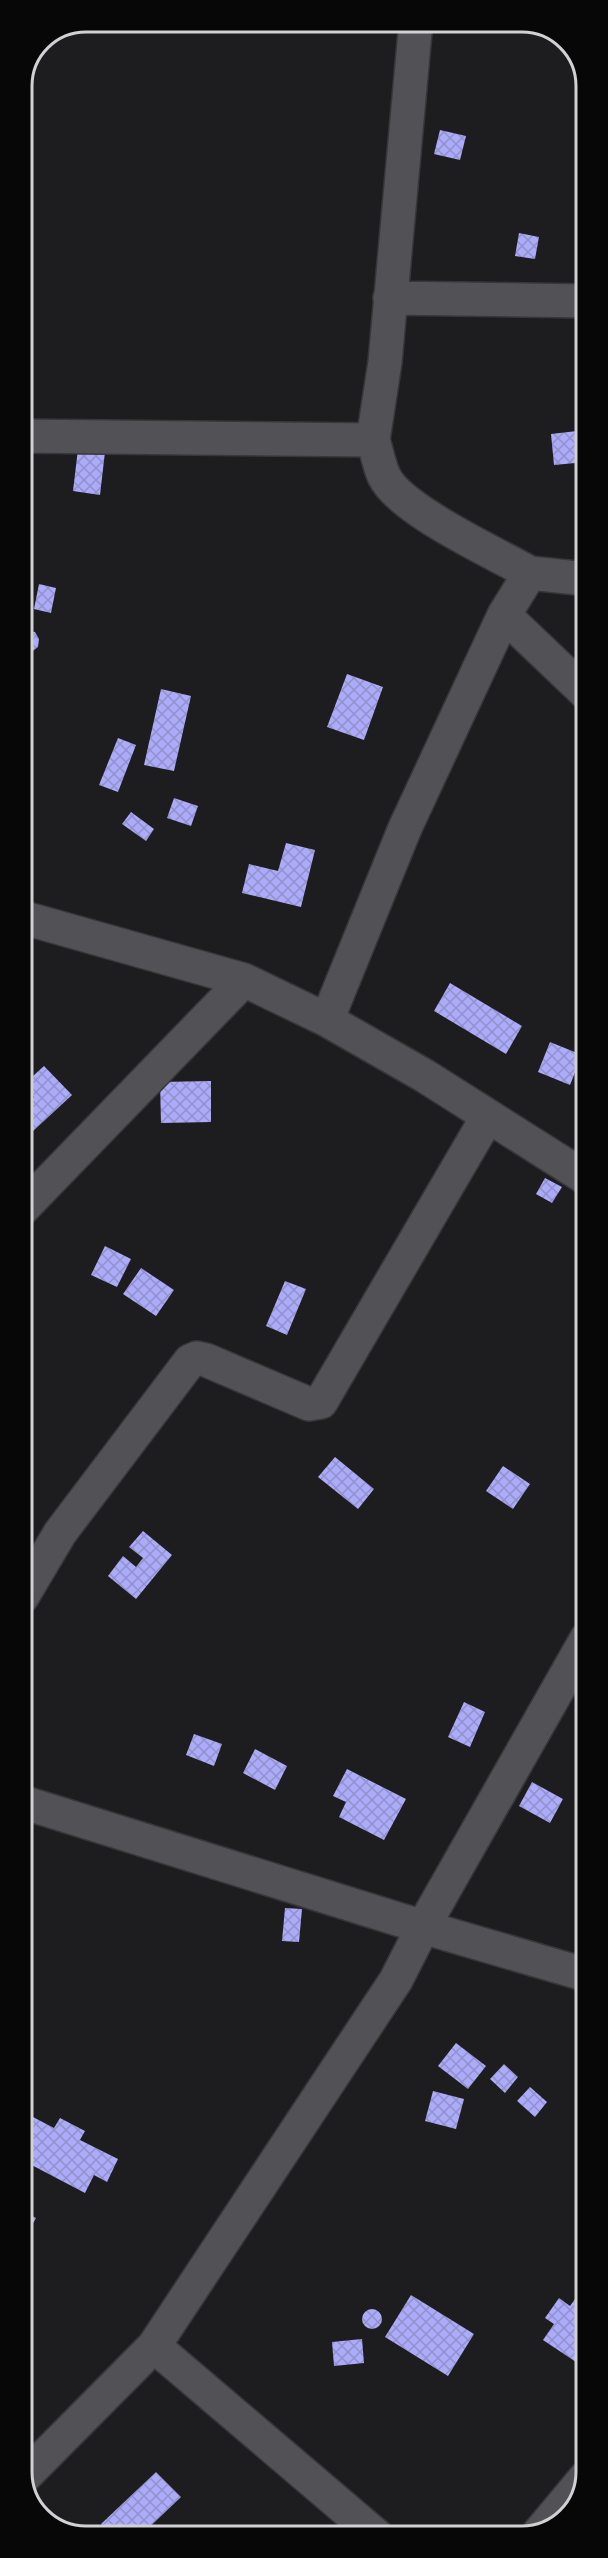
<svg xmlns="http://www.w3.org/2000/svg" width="608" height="2558" font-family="'PT Sans Narrow',sans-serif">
  <defs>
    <pattern id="building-cross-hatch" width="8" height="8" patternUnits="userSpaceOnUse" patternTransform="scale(1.5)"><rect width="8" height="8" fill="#acabf9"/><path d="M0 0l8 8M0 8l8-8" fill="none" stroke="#9190cb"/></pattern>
  </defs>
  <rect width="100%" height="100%" fill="#1d1d20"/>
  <path fill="url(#building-cross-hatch)" d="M440,130l26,6 -6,24 -26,-6z
    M519,233l20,4 -4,22 -20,-3z
    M586,430v32l-32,3 -3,-31z
    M78,449l27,3 -5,43 -27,-4z
    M39,584l17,4 -5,25 -17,-4z
    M23,630l12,2 4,7 -1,8 -9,7 -8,-2v-21z
    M347,674l36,13 -19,53 -37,-13z
    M161,689l30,7 -17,75 -30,-6z
    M118,738l18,7 -18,47 -19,-7z
    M174,798l24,8 -7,20 -24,-8z
    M131,812l23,17 -8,12 -24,-17z
    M286,843l29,7 -14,57 -59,-14 7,-29 29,7z
    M450,983l72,43 -16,28 -72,-43z
    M550,1042l32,13 -12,30 -32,-13z
    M44,1066l28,29 -41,38 -9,-9v-15l12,-12 -11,-12z
    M211,1081v41l-50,1 -1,-41z
    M545,1178l17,9 -10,16 -16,-9z
    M105,1246l26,13 -14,28 -26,-12z
    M141,1268l33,22 -18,26 -33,-22z
    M285,1281l21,8 -19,46 -21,-9z
    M335,1457l39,32 -16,20 -40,-32z
    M503,1466l27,18 -17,25 -27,-18z
    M143,1531l29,24 -36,44 -28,-23 15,-20 13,11 7,-9 -14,-11z
    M464,1702l21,10 -15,35 -22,-10z
    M194,1734l28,10 -8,22 -28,-11z
    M255,1749l32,17 -12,24 -32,-17z
    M347,1769l59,30 -22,41 -45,-23 7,-15 -13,-6z
    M532,1782l31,17 -13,24 -31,-17z
    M285,1908l17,1 -3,33 -17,-1z
    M456,2043l30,23 -18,23 -30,-23z
    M504,2064l14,13 -13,16 -15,-14z
    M530,2087l17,15 -12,15 -18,-16z
    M433,2091l31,8 -8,30 -31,-8z
    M33,2117l21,11 6,-10 25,13 -5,9 38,19 -11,23 -13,-7 -9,18 -63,-33v-22z
    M22,2211l14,7 -14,26z
    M580,2292l7,5v62l-5,7 -39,-26 11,-16 -9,-6 14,-20 11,8z
    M411,2295l63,39 -26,42 -63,-39z
    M362 2319a10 10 0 1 1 20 0a10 10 0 1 1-20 0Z
    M362,2339l2,24 -30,3 -2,-24z
    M156,2472l25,25 -41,39h-27l-12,-12z"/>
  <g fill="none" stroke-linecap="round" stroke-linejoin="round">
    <g stroke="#37373a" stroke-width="36">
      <path id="minor" d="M390,298l196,3
        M21,436l352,4 12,-78 31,-341
        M530,573l56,6
        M504,615l82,78
        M21,917l223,63 83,40 98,56 161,102
        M327,1020l78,-192 99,-213 26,-42c-35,-20 -130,-63 -146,-97 -5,-11 -7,-24 -11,-36
        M22,1209l222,-229
        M22,1597l38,-64 130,-172 7,-3 9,2 103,44 12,-2 167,-286
        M22,1802l401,125 164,48
        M154,2346l223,190
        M22,2479l132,-133 242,-366 27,-53 164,-289
        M539,2533l46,-55"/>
    </g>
    <use href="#minor" stroke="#525256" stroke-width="33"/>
  </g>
  <path d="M0 0H608V2558H0ZM86 32H522A54 54 0 0 1 576 86V2472A54 54 0 0 1 522 2526H86A54 54 0 0 1 32 2472V86A54 54 0 0 1 86 32Z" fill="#070708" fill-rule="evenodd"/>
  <path fill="none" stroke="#d1d1d4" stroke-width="3" d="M86 32H522A54 54 0 0 1 576 86V2472A54 54 0 0 1 522 2526H86A54 54 0 0 1 32 2472V86A54 54 0 0 1 86 32Z"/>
</svg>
